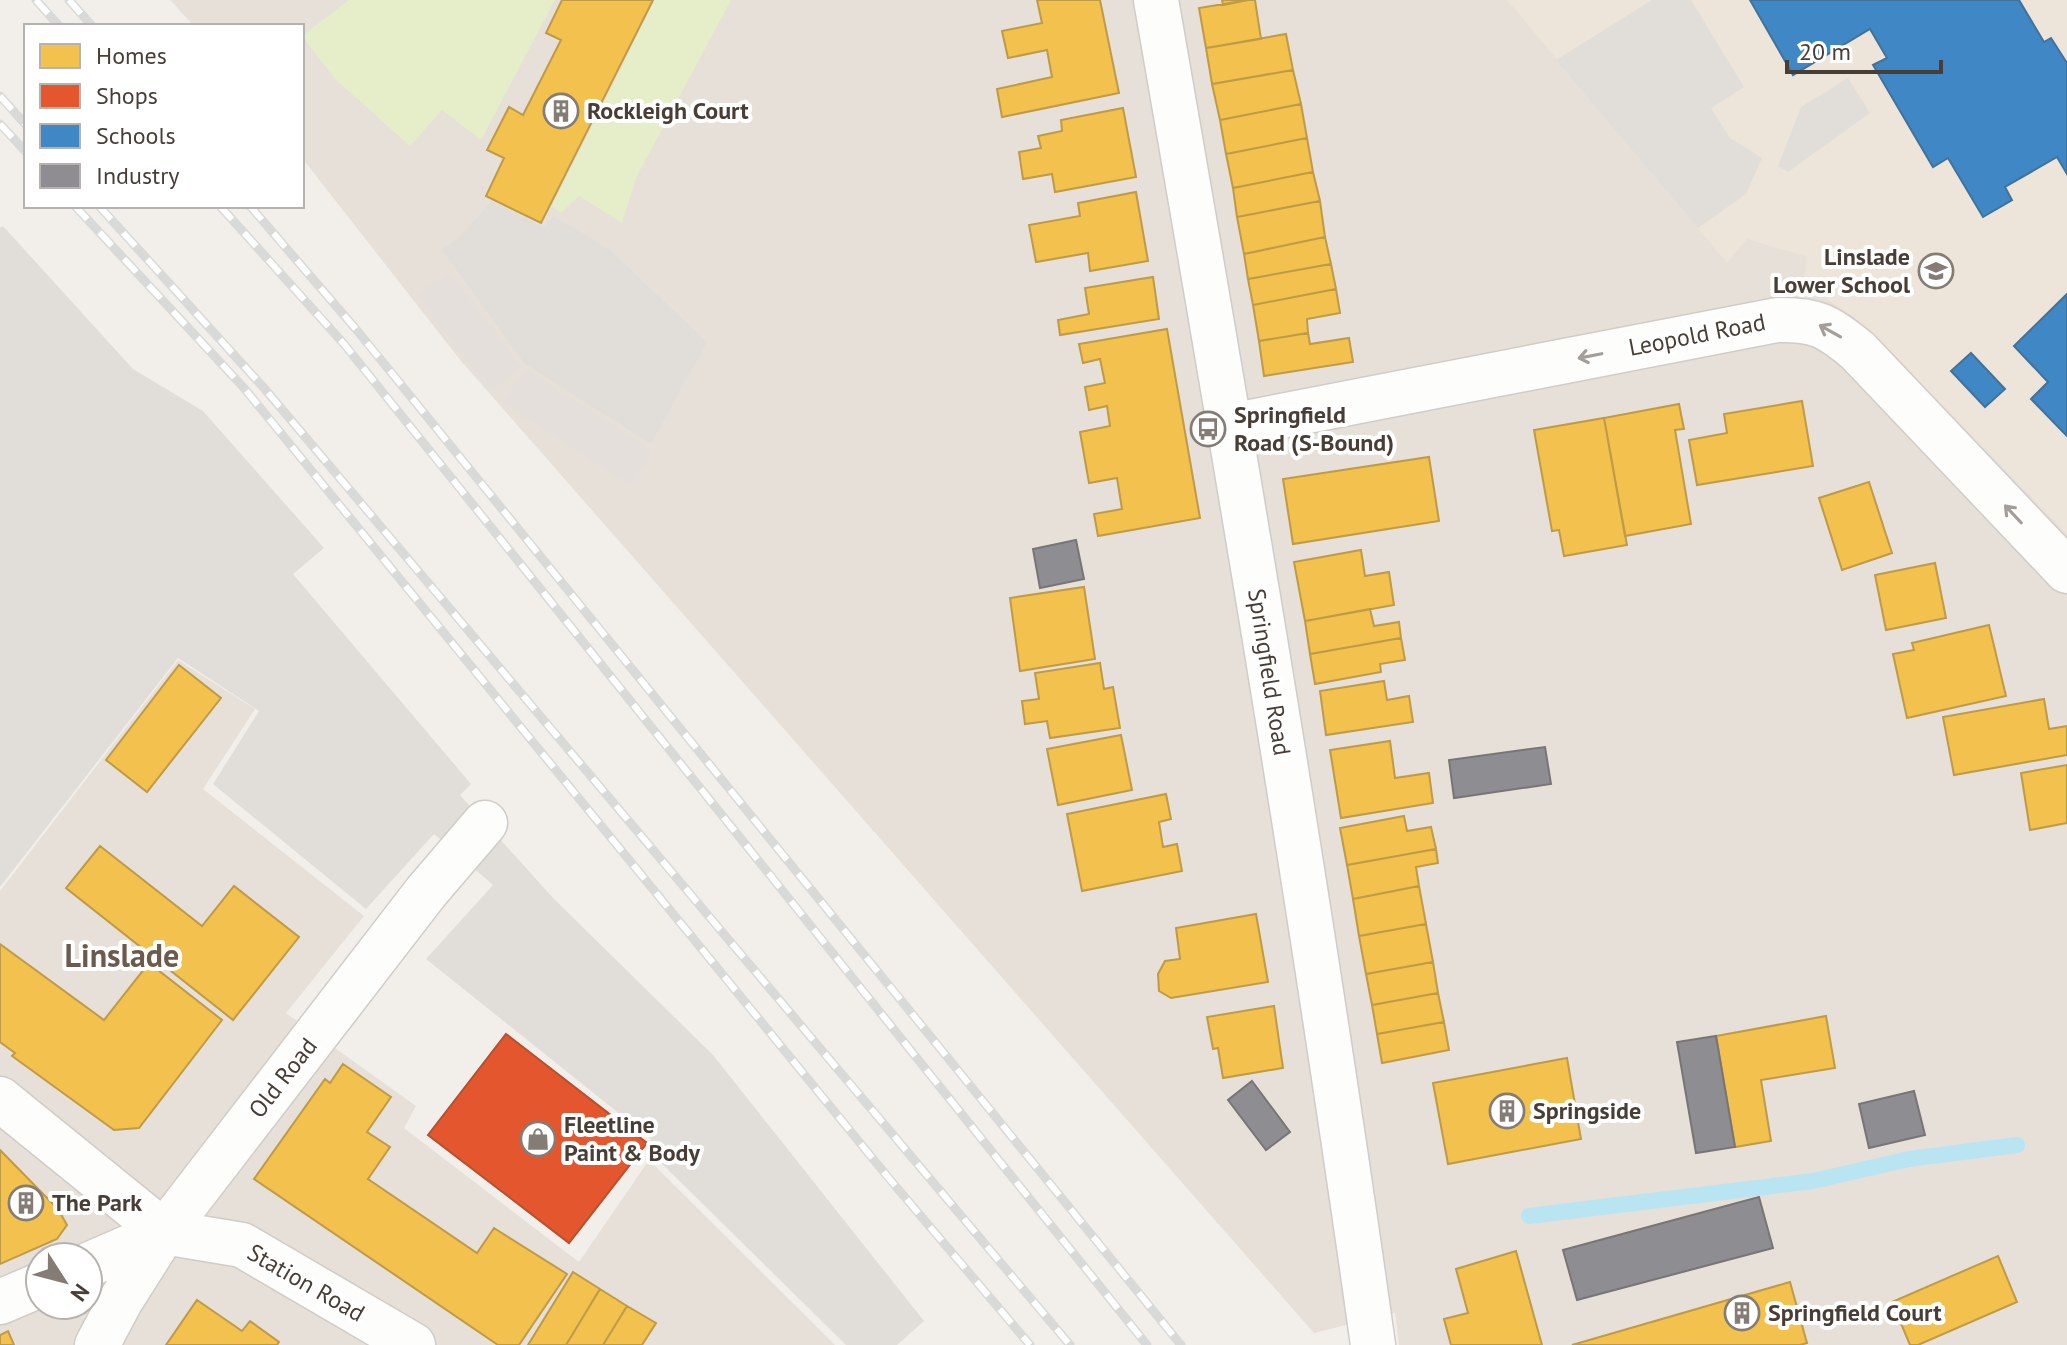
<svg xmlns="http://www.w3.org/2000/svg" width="2067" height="1345" font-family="'PT Sans',sans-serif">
  <rect width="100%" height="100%" fill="#f2efeb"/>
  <path fill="#e6e0d8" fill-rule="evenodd" d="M170,0h1897v1345h-668l-4,-32 -81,20 -853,-972 -159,-203v-132h-108z
    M178,660l77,49 -52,80 161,127 -78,97 130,93 -12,22 175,134 70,-102 186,185h-835v-454zM40,1257h48v48h-48z"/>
  <path fill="#e4dfda" d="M449,271l73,97 -33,24 -72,-97z
    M525,368l128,83 -22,35 -129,-83z"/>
  <path fill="#ede4da" d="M1507,0h560v534l-198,-205 -62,-44 -3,-6 3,-22 -60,-18 -20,24z"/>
  <path fill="#e5edc9" d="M349,0h206l-74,140 -39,-30 -32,36 -75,-67 -33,-43z
    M655,0h76l-95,178 -14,45 -43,-27 -18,17 -9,-7z"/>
  <path fill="#e1deda" d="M1652,0h39l53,87 -33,21 19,30 32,20 -16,36 -48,34 -142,-168z
    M1848,78l22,35 -82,59 -10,-6 23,-59z
    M491,201l53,26 9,-11 56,33 98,93 -56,102 -126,-80 -83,-114 22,-17z
    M3,226l130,143 70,42 121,137 -31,26 178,210 -11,11 94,104 159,156 211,266 -27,24h-51l-198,-195 3,-11 -225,-180 67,-74 -59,-51 -68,75 -153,-125 46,-73 -81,-53 -178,229v-659z"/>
  <path fill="#f2c14e" stroke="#bf9a47" stroke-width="2" d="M562,0h91l-112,223 -55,-27 18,-38 -17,-8 22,-43 14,8 38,-75 -15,-7z
    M1037,0h63l19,93 -117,24 -5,-28 55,-12 -5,-27 -39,8 -6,-27 40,-8z
    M1222,0h26l-25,5z
    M1248,0h7l6,39 -55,9 -7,-40z
    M1286,34l7,36 -81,14 -6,-36z
    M1293,70l8,34 -81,16 -8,-36z
    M1301,104l6,34 -81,16 -6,-34z
    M1123,108l13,69 -81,15 -3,-18 -29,5 -4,-27 22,-4 -3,-12 24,-5 -1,-11z
    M1307,138l6,34 -80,16 -7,-34z
    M1313,172l7,29 -83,16 -4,-29z
    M1136,192l12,69 -58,10 -2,-18 -52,9 -7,-37 51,-9 -2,-13z
    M1320,201l5,36 -81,17 -7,-37z
    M1325,237l6,27 -83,15 -4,-25z
    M1331,264l5,25 -83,16 -5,-26z
    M1153,277l6,42 -99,16 -2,-15 31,-6 -4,-26z
    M1336,289l4,24 -33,6 1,14 -49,8 -6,-36z
    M1167,329l33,189 -102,18 -4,-22 28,-5 -5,-31 -28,5 -9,-51 30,-6 -3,-20 -18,4 -4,-23 20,-4 -5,-24 -17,4 -4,-19z
    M1308,333l2,11 39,-6 4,24 -89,14 -5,-35z
    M1802,401l11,65 -116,19 -8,-45 38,-7 -3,-19z
    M1679,404l5,25 -9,1 16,94 -66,12 -21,-118z
    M1604,418l23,127 -63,11 -5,-26 -7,1 -18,-101z
    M1429,457l10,64 -146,23 -10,-65z
    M1869,482l23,71 -50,17 -23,-72z
    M1361,550l4,26 24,-4 5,33 -89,16 -11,-59z
    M1935,563l11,55 -60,12 -11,-55z
    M1084,587l11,72 -75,12 -10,-73z
    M1370,609l4,17 25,-4 2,16 -91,16 -5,-33z
    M1989,625l17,71 -99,22 -14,-64 21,-4 -2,-7z
    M1401,638l4,22 -25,4 1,8 -66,12 -5,-30z
    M1100,663l4,26 9,-2 7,41 -70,10 -3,-17 -22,3 -3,-23 17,-2 -4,-26z
    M179,665l42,33 -74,94 -41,-32z
    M1384,681l3,19 22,-4 4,26 -87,13 -6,-44z
    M2044,699l5,30 18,-3v29l-113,20 -11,-58z
    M1121,735l11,55 -74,15 -11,-56z
    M1390,741l5,37 34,-5 4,30 -92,15 -11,-68z
    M2067,765v58l-37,7 -9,-57z
    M1166,794l5,25 -12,3 4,25 14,-3 5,27 -100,20 -15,-77z
    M1404,816l3,15 24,-4 5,22 -89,16 -7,-37z
    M100,846l102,80 32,-40 65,51 -66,83 -167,-132z
    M1436,849l2,14 -22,4 3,19 -66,13 -6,-34z
    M1419,886l7,38 -67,12 -6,-37z
    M1256,914l12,68 -97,16 -12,-7 -1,-17 7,-13 15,-2 -4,-31z
    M1426,924l7,38 -67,12 -7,-38z
    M0,944l104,76 45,-57 73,57 -83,108 -25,2 -102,-74 3,-3 -15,-11z
    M1433,962l5,31 -66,12 -6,-31z
    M1438,993l6,29 -67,12 -5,-29z
    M1274,1006l9,62 -60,10 -5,-30 -5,1 -6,-32z
    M1826,1016l9,52 -74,12 10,61 -36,6 -19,-111z
    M1444,1022l5,28 -67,13 -5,-29z
    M1567,1058l14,81 -133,25 -15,-81z
    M343,1064l48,33 -24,35 23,15 -22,32 109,74 17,-25 73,46 -48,71h-21l-244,-166 71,-100 5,4z
    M0,1150l58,59 9,16 -10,14 -57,25z
    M1516,1251l26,94h-91l-7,-26 24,-6 -12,-44z
    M1998,1256l19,46 -99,43h-8l-18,-43z
    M573,1272l27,17 -34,56h-38z
    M1790,1282l17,61 -7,2h-228z
    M600,1289l27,17 -24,39h-37z
    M197,1300l45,31 8,-10 29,21 -2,3h-111z
    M627,1306l29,17 -14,22h-39z
    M8,1331l6,14h-14v-10z"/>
  <path fill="#e4572e" stroke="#b65030" stroke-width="2" d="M506,1034l141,109 -78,100 -141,-108z"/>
  <path fill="#3f88c5" stroke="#42729a" stroke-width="2" d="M1750,0h269l25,42 7,-4 16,25v111l-10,-17 -52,30 7,13 -29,17 -35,-59 -15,9 -60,-102 14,-7 -17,-29 -77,46z
    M2067,294v142l-36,-37 17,-17 -34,-36z
    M1971,353l34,36 -20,18 -34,-36z"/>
  <path fill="#8d8d92" stroke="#797576" stroke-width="2" d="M1076,540l8,39 -44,9 -7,-39z
    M1545,747l6,37 -97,14 -5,-38z
    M1716,1036l19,111 -39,6 -19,-111z
    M1252,1081l38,51 -24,18 -38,-50z
    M1914,1091l11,44 -56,13 -10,-44z
    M1759,1197l14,51 -196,52 -14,-50z"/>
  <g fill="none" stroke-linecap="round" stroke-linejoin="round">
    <path stroke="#b9e5f2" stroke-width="16" d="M1529,1216l284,-35 96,-22 108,-14"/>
    <g stroke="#d0ccc8" stroke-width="47">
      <path id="minor" d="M1156,0c78,447 154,895 217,1345
        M1230,426l547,-106c39,-1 51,6 81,31l209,220
        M0,1099l164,133 78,13 171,100
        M88,1265l76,-33
        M0,1302l40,-17
        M97,1345l24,-45 43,-68 262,-340 59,-69"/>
    </g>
    <use href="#minor" stroke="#fdfdfc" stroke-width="44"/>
    <g stroke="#d9d9d8" stroke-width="9">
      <path id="rail" d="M36,0l23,26
        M69,0l23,26
        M0,96l26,29
        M0,124l26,28
        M75,206l169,182 643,788 143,169
        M99,206l165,182 806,957
        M220,206l124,138 803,1001
        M250,206l105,122 826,1017"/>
    </g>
    <use href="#rail" stroke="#fff" stroke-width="6" stroke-dasharray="18" stroke-linecap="butt"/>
  </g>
  <defs><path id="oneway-shaft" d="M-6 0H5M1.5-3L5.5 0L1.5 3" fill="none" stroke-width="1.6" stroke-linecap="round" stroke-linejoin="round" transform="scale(2)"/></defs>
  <g stroke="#a39e99">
    <use href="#oneway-shaft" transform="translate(1830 331) rotate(-151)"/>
    <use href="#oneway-shaft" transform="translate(1590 356) rotate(169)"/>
    <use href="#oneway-shaft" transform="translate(2013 514) rotate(-133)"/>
  </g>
  <defs>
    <g id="building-ring" transform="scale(1.8)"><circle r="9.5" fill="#fff" stroke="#847c75" stroke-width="1.5"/><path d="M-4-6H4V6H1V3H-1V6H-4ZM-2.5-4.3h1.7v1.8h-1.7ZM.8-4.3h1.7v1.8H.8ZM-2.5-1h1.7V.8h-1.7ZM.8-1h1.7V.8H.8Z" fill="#847c75"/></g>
    <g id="school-ring" transform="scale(1.8)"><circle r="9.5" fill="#fff" stroke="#847c75" stroke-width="1.5"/><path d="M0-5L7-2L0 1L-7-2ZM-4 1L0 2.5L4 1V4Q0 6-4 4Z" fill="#847c75"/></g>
    <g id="bus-ring" transform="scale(1.8)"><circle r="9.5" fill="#fff" stroke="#847c75" stroke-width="1.5"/><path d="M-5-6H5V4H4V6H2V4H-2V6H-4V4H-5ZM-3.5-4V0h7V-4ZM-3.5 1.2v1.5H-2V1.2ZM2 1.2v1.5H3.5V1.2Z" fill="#847c75"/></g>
    <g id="shop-ring" transform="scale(1.8)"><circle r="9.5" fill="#fff" stroke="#847c75" stroke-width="1.5"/><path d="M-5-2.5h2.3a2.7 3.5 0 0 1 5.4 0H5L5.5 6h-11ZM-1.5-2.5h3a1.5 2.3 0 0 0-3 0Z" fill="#847c75"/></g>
  </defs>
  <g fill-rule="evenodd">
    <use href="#building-ring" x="561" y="111"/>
    <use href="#school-ring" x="1936" y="271"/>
    <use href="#bus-ring" x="1208" y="429"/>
    <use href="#building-ring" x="1507" y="1111"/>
    <use href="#shop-ring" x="538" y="1139"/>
    <use href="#building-ring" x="26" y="1203"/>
    <use href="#building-ring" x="1742" y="1313"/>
  </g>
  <g text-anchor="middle" stroke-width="8" stroke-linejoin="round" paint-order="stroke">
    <g font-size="24" font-weight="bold" fill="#493e36" stroke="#fff" text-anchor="start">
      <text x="587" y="119">Rockleigh Court</text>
      <text x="1910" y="265" text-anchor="end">Linslade<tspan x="1910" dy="28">Lower School</tspan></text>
      <text x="1234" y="423">Springfield<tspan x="1234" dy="28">Road (S-Bound)</tspan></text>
      <text x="1533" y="1119">Springside</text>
      <text x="564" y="1133">Fleetline<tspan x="564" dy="28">Paint &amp; Body</tspan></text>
      <text x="52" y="1211">The Park</text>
      <text x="1768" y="1321">Springfield Court</text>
    </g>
    <g font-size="24" fill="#493e36" stroke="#fff">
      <text transform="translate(1697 335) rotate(-11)" y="8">Leopold Road</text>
      <text transform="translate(1269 672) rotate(81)" y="8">Springfield Road</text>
      <text transform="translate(283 1078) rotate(-52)" y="8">Old Road</text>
      <text transform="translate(306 1283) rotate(30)" y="8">Station Road</text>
    </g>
    <g font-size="32" font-weight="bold" fill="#6c5a4c" stroke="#fff">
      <text x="122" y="967">Linslade</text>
    </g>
  </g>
  <rect x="24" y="24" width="280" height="184" fill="#ffffff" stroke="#b6b2af" stroke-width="2"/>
  <rect x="40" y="44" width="40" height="24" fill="#f2c14e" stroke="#b6b2af" stroke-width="2"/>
  <text x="96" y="64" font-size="24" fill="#493e36">Homes</text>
  <rect x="40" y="84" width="40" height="24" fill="#e4572e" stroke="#b6b2af" stroke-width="2"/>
  <text x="96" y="104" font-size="24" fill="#493e36">Shops</text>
  <rect x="40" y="124" width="40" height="24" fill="#3f88c5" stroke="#b6b2af" stroke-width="2"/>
  <text x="96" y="144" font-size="24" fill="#493e36">Schools</text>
  <rect x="40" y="164" width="40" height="24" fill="#8d8d92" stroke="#b6b2af" stroke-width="2"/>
  <text x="96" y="184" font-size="24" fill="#493e36">Industry</text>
  <g transform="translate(64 1281) rotate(126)"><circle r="38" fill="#ffffff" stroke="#b6b2af" stroke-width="2"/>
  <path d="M0-6L14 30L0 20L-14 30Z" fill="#847c75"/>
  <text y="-12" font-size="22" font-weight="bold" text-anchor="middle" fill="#493e36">N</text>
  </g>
  <path d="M1787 60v12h154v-12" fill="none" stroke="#493e36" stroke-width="4"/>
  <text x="1799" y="60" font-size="24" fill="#493e36" stroke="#ffffff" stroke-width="6" paint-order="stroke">20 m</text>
</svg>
